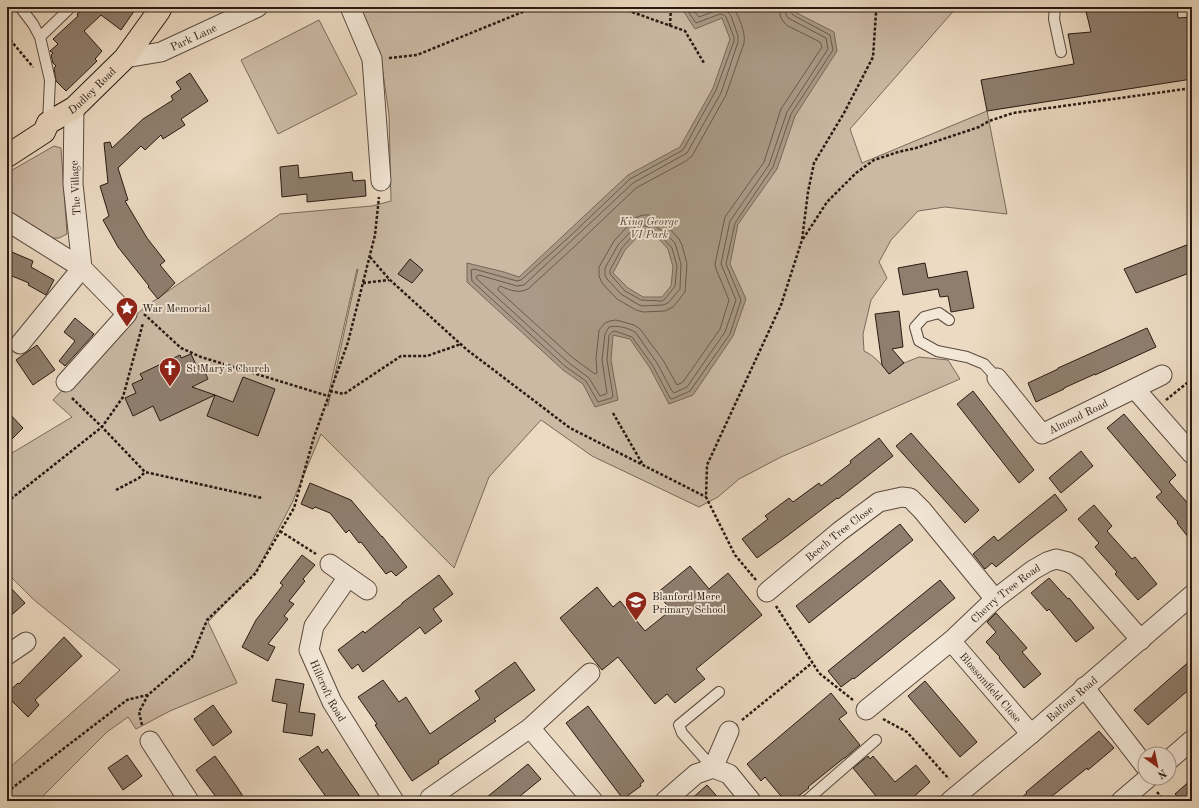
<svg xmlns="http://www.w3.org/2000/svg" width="1199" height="808" font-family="'Old Standard TT',serif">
  <rect width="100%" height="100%" fill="#ecdac2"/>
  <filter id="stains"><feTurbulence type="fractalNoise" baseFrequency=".005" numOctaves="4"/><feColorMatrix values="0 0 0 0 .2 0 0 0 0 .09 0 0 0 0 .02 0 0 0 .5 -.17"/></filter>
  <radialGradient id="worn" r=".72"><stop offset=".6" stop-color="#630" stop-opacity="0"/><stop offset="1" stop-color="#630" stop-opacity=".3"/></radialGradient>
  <path fill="#cbb9a4" stroke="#7a6a5b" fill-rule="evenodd" d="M354,7h603l-107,122 12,34 125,-52 20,103 -62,-7 -27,4 -27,29 -12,22 8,16 -16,22 -8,34 1,17c11,5 18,14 25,23l15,-11 15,-6 29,3 12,19 -179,78 -42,22 -21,18 -19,10 -107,-51 -51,-36 -52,57 -35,91 -133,-134 -29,69 -35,67 -49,52 29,61 -67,28 -34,18 -8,-12 -21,15 -69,69h-31v-31l113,-100 -87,-71 -26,-26v-117l65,-39 -19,-17 61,-65 31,-28 135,-93 92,-8 19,-5 -2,-86 -9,-63zM357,269h1l-30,137v-10z
    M319,20l38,74 -79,40 -37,-74z
    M54,146l7,2 6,86 -8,4h-14l-38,-27v-38z"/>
  <path fill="#aa9986" stroke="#776658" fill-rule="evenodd" d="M684,7h111v5l39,20 3,19 -42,65 -18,53 -39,55 -8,40 16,35 -13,37 -40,59 -24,9 -19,-36 -20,-29 -17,-4 -2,25 7,40 -23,7 -12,-23 -20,-14 -96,-88v-19l37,9 15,5 109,-102 52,-28 33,-59 17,-49 -8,-21 -27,11 -11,-17zM644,230l16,10 8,9 5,18 -2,19 -9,11h-19l-15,-9 -15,-15 12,-23z"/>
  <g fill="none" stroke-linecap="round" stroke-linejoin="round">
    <path stroke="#6a5a4c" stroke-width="1" d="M688,7v4l8,12 24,-9 4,1 2,2 8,20v4l-18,49 -33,60 -53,29 -63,60 -46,41 -4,1 -43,-12 -3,1 1,11 94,86 20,14 12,21 14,-4 1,-2 -6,-36 2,-25 3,-3 3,-1 17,6 21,29 17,32 2,1 18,-8 40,-57 11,-34 -15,-36 9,-41 38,-56 18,-53 42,-64 -3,-15 -37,-20 -2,-3v-5
      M693,7v3l6,7 21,-8 7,2 4,5 7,20v6l-17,51 -34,60 -54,30 -63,59 -46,43 -7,1 -38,-11 -3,2 1,2 92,84 20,15 11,18 6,-2 1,-1 -5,-33 3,-26 4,-7c8,-2 21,1 27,6l21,30 15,28 2,2 13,-6 38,-55 11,-32 -15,-36 9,-43 39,-56 18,-53 41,-63 -2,-11 -38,-20 -2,-4v-7
      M732,7c7,7 14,27 12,36l-18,52 -34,61 -6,5 -50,27 -62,59 -46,42c-10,5 -18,1 -28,-3l-2,2v2l75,68 22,16 2,-1 -1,-14 3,-29 6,-7 5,-2 6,-1 18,5 6,4 23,31 14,25 6,-3 37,-53 9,-29 -13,-31 -1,-5 10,-47 39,-55 17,-53 41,-62 -2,-5 -32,-16c-7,-5 -9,-11 -8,-19
      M643,215h6l5,3 15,10 10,11 3,6 5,19 -2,28 -12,15 -8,4 -22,1 -7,-2 -19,-11 -15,-16 -3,-7v-9l15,-26 21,-23z
      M644,221l5,1 16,11 10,10 6,21 -1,25 -12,14 -5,2 -20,1 -4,-1 -18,-11 -14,-15 -2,-4v-7l13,-23 20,-21z
      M642,226h5l15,11 10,11 5,18 -2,20 -10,13 -3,2 -21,-1 -16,-9 -15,-17v-4l12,-22z"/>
  </g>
  <path fill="#8f7e6e" stroke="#2a1a12" d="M85,7h52l-16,23 -20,-15 -17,16 18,20 -7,8 2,2 -31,30 -10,-10 -2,-13 2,-2 -3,-3 -2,-8 2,-2 -3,-2 8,-7 -5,-5 25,-23 -1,-2z
    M1085,7h92l1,11 14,-1v62l-205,32 -6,-31 93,-16 -6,-30 23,-2z
    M190,73l18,28 -27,18 4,6 -22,14 -2,-4 -16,15 -4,-4 -23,22 10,32 -3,1 22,37 18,23 -5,4 15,18 -17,16 -10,-12 1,-1 -31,-39 -15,-27 6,-4 -9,-30 8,-3 -4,-40 6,-1 2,6 31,-29 30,-19 -2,-4 10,-7 -5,-7z
    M298,165l1,13 53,-6 1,9 12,-1 1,16 -59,6v-8l-25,3 -2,-30z
    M1192,243v29l-56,21 -12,-24z
    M7,250l26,11 -2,6 23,13 -8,15 -18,-10 1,-2 -22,-9z
    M410,259l13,11 -11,13 -14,-9z
    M925,263l3,15 39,-7 7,37 -23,4 -3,-16 -8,1 -2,-8 -35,6 -5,-27z
    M899,311l4,36 -11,2 12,14 -15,11 -7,-9 -7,-51z
    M75,318l19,16 -29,32 -6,-5 16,-20 -11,-9z
    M1147,328l9,19 -61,28v-1l-31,14v1l-28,13 -8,-19 30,-14v-1z
    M37,345l18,25 -22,15 -17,-25z
    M191,354l6,13 4,-3 7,15 -16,8 23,8 -55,26 -7,-15 -20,10 -8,-18 11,-5 -4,-9 11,-5 -3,-5 40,-19 1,3z
    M243,377l32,12 -17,47 -51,-20 8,-21 18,7z
    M973,391l61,79 -15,13 -62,-79z
    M7,411l16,17 -16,16z
    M1124,414l52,61 -7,7 23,26v34l-15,-19 1,-1 -22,-25 6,-5 -55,-64z
    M911,433l68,77 -14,13 -69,-77z
    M879,438l14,18 -55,43 -1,-1 -54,41 -26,19 -15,-19 26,-20 -3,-3 24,-18 4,4 26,-19 2,3 30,-23 -1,-2z
    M1081,451l12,15 -32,27 -12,-15z
    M310,483l41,17 31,37v-1l25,31 -11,9 -5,-5 -5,3 -25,-32 -2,1 -10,-13 -3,3 -16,-20 -15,-6 -2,2 -12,-5z
    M1055,494l12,16 -37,29 -34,28 -4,-4 -7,6 -12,-15 21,-18 4,5z
    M1094,505l18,21 -5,5 25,28 3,-2 22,27 -19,16 -23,-26 2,-2 -22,-25 4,-4 -21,-24z
    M900,524l13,16 -104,83 -13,-17z
    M302,555l13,10 -12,14 2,2 -16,20 5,3 -10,12 4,3 -20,25 7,3 -7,14 -26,-14 14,-27 27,-35 -3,-2z
    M690,566l19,23 19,-16 34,42 -66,54 9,10 -30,24 -8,-9 -12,10 -37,-47 -16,13 -42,-52 37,-31 16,20 7,-6 25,30 26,-21 -14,-17z
    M439,575l14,19 -20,15 9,12 -17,13 -5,-7 -57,45 -5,-8 -6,5 -14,-19 25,-19 2,2 37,-29v-1z
    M1049,578l19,21 1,-1 25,30 -18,14 -27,-33 -2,2 -16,-18z
    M940,580l15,18 -101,81 -1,-1 -12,9 -13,-16z
    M7,584l18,19 -18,16z
    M996,613l31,35 -5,4 19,22 -17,14 -25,-30 1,-1 -14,-15 10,-10 -9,-10z
    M64,637l18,19 -47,44 4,5 -11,12 -21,-21v-3l11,-10 1,1z
    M1192,659v28l-44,38 -14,-15z
    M515,662l20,28 -41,29 2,2 -58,40 1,2 -27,18 -37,-56 2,-1 -19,-27 25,-17 16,22 7,-5 24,37 50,-35 -5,-8z
    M276,679l28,5 -5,28 16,2 -3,22 -29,-4 4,-28 -15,-3z
    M925,681l52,61 -17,15 -52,-61z
    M831,693l16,20 -8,6 21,26 -15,13h-1l-36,29 1,1 -17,13h-7l-20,-24 -4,4 -14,-17z
    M213,705l19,27 -19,14 -19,-27z
    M588,706l56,75 -4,3 1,2 -18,13 -57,-76z
    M1099,731l15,17 -26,22 -1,-2 -41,33h-29l10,-8 -1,-1z
    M318,746l4,7 5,-4 36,52h-34l-30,-42z
    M127,755l15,21 -19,14 -15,-22z
    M215,756l22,31 9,14h-27l-23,-31z
    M868,756l2,3 3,-3 22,26 21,-17 14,17 -21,19h-29l-27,-33z
    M528,764l13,15 -27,22h-32z
    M1192,779v22h-11l-6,-7z
    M707,785l14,16h-32z"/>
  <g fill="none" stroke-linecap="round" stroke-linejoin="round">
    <g stroke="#5a4a3e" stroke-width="12">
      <path id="service" d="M20,7l13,17 7,13 10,43 -2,43
        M1055,7l-1,12 7,33
        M40,37l28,-27 -2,-3
        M949,320l-10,-7 -15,4 -9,10 4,14 18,10 30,6 17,7 13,14
        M713,768l-31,-35 -3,-8 40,-33
        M806,801l70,-61"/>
    </g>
    <g stroke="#5a4a3e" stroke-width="21">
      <g id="minor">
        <path d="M350,7l22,52 9,122"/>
        <path id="s1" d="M125,58l36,-6 97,-45"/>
        <path d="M7,221l75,47 -62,76"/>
        <path id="s2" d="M997,378l45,56 120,-59"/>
        <path d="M66,382l61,-68 -45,-46 -9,-84 1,-76"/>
        <path d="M1135,389l57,65"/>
        <path d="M330,564l37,26"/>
        <path id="s3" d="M348,577l-34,49 -5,24 23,52 62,99"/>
        <path id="s4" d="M767,592l73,-61 39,-29 23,-5 8,1 12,12 73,89"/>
        <path id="s5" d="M951,641l80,93"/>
        <path d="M7,655l19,-13"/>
        <path d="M1084,687l61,79"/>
        <path id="s6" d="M866,710l85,-69 44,-42 38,-29 14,-8 9,-3 12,3 8,4 65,74"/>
        <path d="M530,728l63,73"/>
        <path d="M150,741l39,60"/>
        <path d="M1169,760l23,-20"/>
        <path d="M713,768l16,6 22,27"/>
        <path d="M430,798l100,-70 60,-55"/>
        <path d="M665,801l31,-27 17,-6 16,-37"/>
        <path id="s7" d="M950,801l81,-67 161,-139"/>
        <path d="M1121,801l27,-23"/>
      </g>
    </g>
    <g stroke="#2a1a12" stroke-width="24">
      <g id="primary">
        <path id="s8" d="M7,156l37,-24 4,-9 26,-15 51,-50 34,-47 2,-4"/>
      </g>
    </g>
    <path stroke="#2a1a12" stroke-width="2.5" stroke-dasharray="3 2" stroke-linecap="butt" d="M618,7l67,24 19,32
      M670,26l1,-19
      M7,36l26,31
      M389,58l28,-3 108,-44 7,-4
      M803,239l24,-37 29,-29 18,-13 24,-8 18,-4 63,-21 10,-6 24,-8 179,-25
      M370,257l19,22 77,70 104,79 136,69
      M363,283l26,-3
      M144,314l37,34 20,9 127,39
      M330,391l14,3 57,-38h26l34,-12
      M72,398l30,29 43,45 117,26
      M1166,400l26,-21
      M613,413l30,52
      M116,490l23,-12 6,-6
      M7,502l95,-75 21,-30 20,-74
      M280,531l36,23
      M756,580l-21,-25 -29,-58 1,-32 74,-160 21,-65 6,-48 6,-29 30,-50 29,-56 3,-44 -1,-6
      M776,606l43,67 34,27
      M883,719l24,13 42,47
      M742,720l70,-57
      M142,725l-3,-13 9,-17 44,-38 15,-37 48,-46 39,-66 20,-71 34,-95 27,-107 4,-38
      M7,792l120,-92 20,-5
      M1157,792l8,9"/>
    <use href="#service" stroke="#f3e7d7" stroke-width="10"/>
    <use href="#minor" stroke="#f3e7d7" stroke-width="19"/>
    <use href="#primary" stroke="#ecdac2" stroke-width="22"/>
  </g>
  <defs>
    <g id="sight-pin" transform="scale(1.15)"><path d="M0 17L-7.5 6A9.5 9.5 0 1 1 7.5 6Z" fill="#8f2418" stroke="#f3e7d7"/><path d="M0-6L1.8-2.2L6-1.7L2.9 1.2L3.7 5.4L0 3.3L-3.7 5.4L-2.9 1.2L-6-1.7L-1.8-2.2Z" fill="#fff"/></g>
    <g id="church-pin" transform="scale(1.15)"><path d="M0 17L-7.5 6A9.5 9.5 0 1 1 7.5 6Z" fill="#8f2418" stroke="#f3e7d7"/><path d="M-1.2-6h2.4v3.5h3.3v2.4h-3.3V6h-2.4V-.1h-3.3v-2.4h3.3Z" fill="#fff"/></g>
    <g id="school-pin" transform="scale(1.15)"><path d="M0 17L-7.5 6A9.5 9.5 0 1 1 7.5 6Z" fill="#8f2418" stroke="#f3e7d7"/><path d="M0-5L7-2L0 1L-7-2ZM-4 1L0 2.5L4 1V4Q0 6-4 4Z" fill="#fff"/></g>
  </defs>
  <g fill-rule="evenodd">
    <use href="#sight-pin" x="127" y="308"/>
    <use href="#church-pin" x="170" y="368"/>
    <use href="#school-pin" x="636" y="602"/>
  </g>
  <g text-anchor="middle" stroke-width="3.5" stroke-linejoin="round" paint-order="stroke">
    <g font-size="11" fill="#2a1a12" stroke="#f3e7d7">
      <text dy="4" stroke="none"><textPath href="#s1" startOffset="72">Park Lane</textPath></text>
      <text dy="4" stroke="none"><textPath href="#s8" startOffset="109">Dudley Road</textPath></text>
      <text transform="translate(75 188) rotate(-93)" y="4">The Village</text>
      <text dy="4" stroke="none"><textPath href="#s2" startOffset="112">Almond Road</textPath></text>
      <text dy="4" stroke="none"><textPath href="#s4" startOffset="93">Beech Tree Close</textPath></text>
      <text dy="4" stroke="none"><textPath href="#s6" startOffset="182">Cherry Tree Road</textPath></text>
      <text dy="4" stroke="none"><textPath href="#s5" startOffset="61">Blossomfield Close</textPath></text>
      <text dy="4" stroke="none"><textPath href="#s3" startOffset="129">Hillcroft Road</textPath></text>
      <text dy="4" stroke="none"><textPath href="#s7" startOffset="159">Balfour Road</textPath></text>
    </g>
    <g font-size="11" font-style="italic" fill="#5a4a3e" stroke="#f3e7d7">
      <text x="649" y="225">King George<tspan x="649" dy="13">VI Park</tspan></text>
    </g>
    <g font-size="11" fill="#2a1a12" stroke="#f3e7d7" text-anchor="start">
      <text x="142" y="312">War Memorial</text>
      <text x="186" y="372">St Mary's Church</text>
      <text x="652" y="600">Blanford Mere<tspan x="652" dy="13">Primary School</tspan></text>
    </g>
  </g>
  <rect width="1199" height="808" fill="none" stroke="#ecdac2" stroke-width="24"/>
  <rect x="8" y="8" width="1183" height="792" fill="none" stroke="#2a1a12" stroke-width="2"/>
  <rect x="12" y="12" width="1175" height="784" fill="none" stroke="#2a1a12"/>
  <g transform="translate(1157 766) rotate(147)"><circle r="19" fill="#f3e7d7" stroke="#a39588"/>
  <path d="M0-3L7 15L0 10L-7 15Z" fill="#8f2418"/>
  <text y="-6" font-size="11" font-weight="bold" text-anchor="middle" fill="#2a1a12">N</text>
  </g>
  <rect width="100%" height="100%" filter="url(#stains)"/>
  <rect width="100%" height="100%" fill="url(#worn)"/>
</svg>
